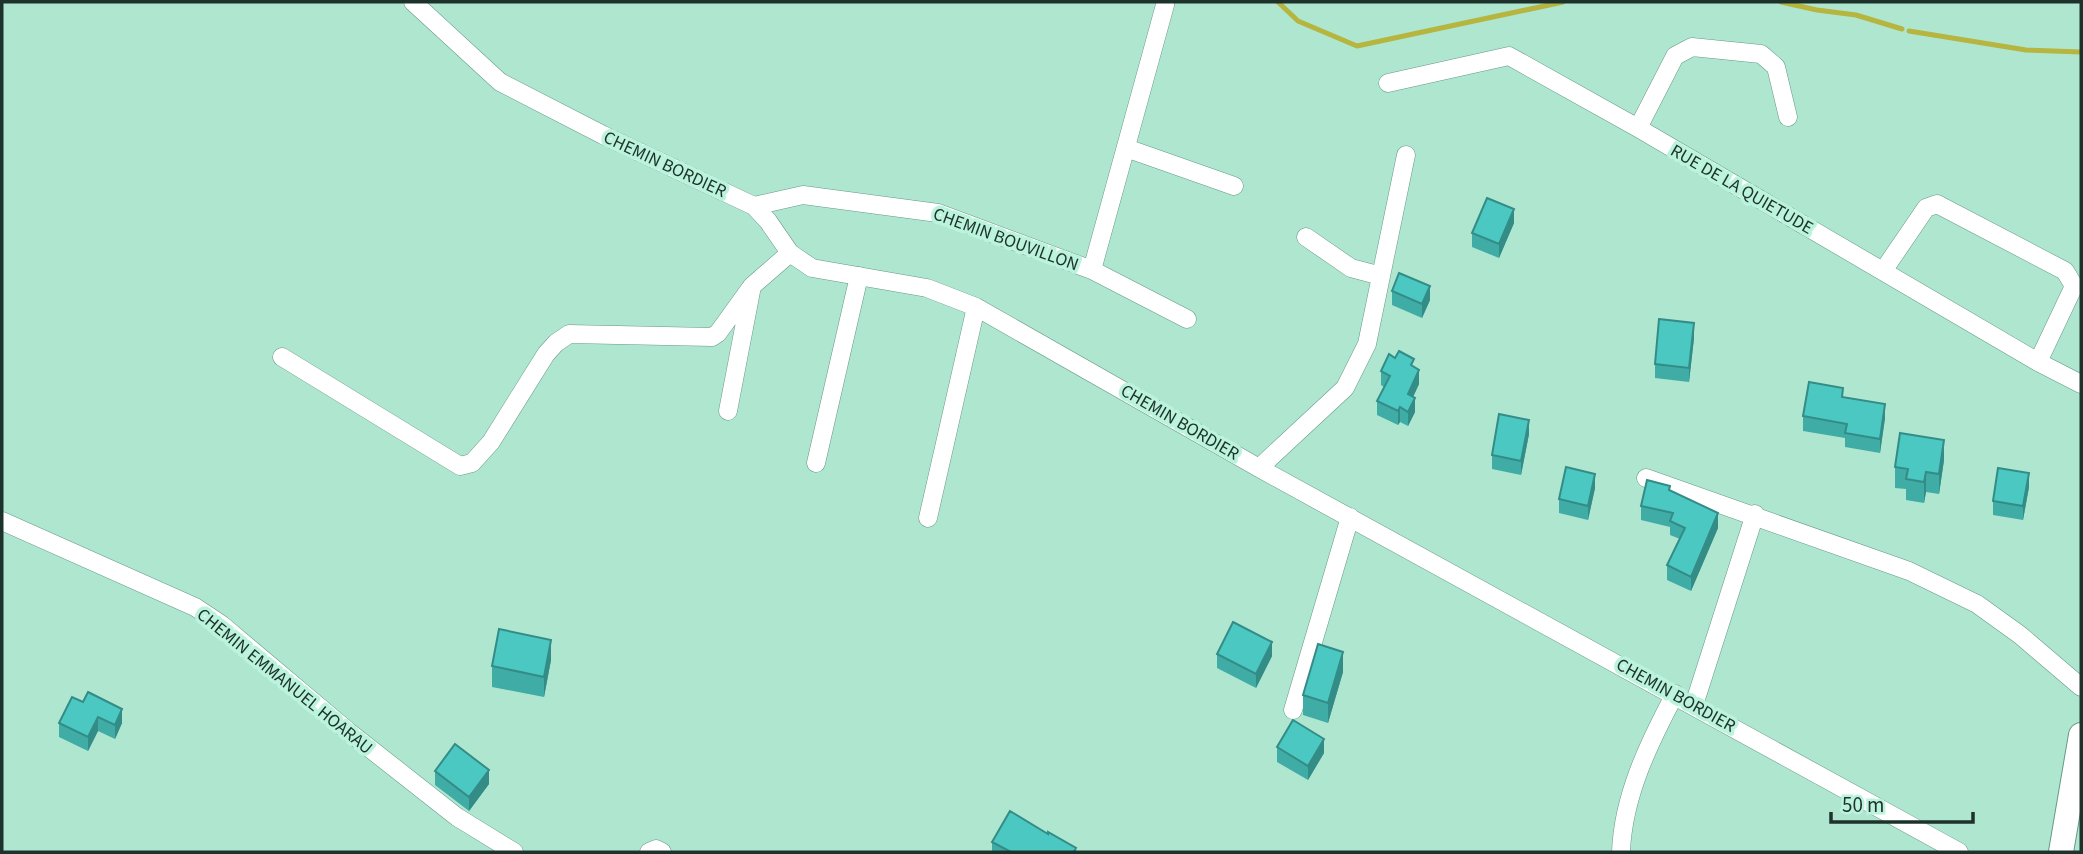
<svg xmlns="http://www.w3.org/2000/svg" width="2083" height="854" font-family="'Source Sans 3',sans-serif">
  <rect width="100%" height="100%" fill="#afe6d0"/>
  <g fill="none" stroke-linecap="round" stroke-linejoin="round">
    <path stroke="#b5b540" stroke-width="5" d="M1278,2l20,19 59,25 206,-44
      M1781,2l36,8 39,5 46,14
      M1909,31l117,19 55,2"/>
    <g stroke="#669a87" stroke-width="19">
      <path id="minor" d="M413,2l87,80 103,53 151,71 14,15 22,32 22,15 115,20 49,19 283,161 700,384
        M1388,83l121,-27 129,72 400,234 43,22
        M1638,128l37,-72 17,-9 69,7 15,13 12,50
        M1126,148l108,38
        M754,206l49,-11 135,18 154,57 95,49
        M1306,237l45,31 30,8
        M1092,270l73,-265
        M1883,271l43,-63 11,-4 128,67 9,15 -36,76
        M282,357l178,109 12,-3 19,-21 55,-88 10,-11 13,-9 143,3 6,-4 34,-47
        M728,411l24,-125 38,-33
        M816,463l43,-187
        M1259,468l86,-80 22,-44 39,-189
        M1646,478l263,93 68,33 43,31 61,52
        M928,518l48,-211
        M2,521l193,86 27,18 127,107 108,85 57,35
        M1694,705l61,-191
        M1293,710l57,-193
        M649,852l7,-3 6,3
        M1621,852c2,-56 28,-109 54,-158"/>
    </g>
    <g stroke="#669a87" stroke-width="26">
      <path id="secondary" d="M2061,852l20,-117"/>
    </g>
    <use href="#minor" stroke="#fff" stroke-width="18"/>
    <use href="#secondary" stroke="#fff" stroke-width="24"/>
  </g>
  <path fill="#40aca6" d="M1514,223l-15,35 -27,-11v-14z
    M1392,291l38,9 -8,18 -30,-13z
    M1694,338l-5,44 -34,-4v-14z
    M1414,367l5,17 -6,13 2,15 -7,14 -8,-4 -2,3 -21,-10v-14l7,-14 -3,-2v-14z
    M1843,397l42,21 -5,35 -35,-6v-9l-42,-7v-15z
    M1529,434l-8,41 -29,-6v-14z
    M1944,460l-5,34 -13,-2 -2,11 -18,-3v-11l-11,-1v-21z
    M2029,487l-6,33 -30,-5v-14z
    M1595,488l-7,32 -29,-7v-14z
    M1670,491l48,37 -27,63 -24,-11v-15l13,-26 -10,-4v-8l-29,-7v-14z
    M1217,654l55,2 -16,32 -39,-20z
    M551,660l-7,37 -52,-10v-21z
    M1343,672l-15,51 -25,-8v-20z
    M72,697l50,26 -7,16 -17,-8 -10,20 -29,-14v-14z
    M1277,747l47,6 -16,27 -31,-18z
    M435,771l54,13 -20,27 -34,-26z
    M992,842l84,10h-84z"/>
  <path fill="#348c87" d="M1514,209v14l-15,35v-14z
    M1430,286v14l-8,18v-14z
    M1694,323v15l-5,44v-14z
    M1419,370v14l-11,24v-14z
    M1415,398v14l-7,14v-14z
    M1885,404v14l-5,35v-14z
    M1400,407v15l-2,3v-14z
    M1529,420v14l-8,41v-14z
    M1944,440v20l-5,34v-20z
    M1926,472v20l-2,11v-21z
    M2029,473v14l-6,33v-14z
    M1595,474v14l-7,32v-14z
    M1718,513v15l-27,63v-14z
    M551,640v20l-7,37v-20z
    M1272,642v14l-16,32v-14z
    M1343,652v20l-15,51v-20z
    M122,709v14l-7,16v-14z
    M98,717v14l-10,20v-14z
    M1324,739v14l-16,27v-14z
    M489,770v14l-20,27v-14z"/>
  <path fill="#4bc8c1" stroke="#348c87" stroke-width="2" d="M1487,198l27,11 -15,35 -27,-11z
    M1399,273l31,13 -8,18 -30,-13z
    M1659,319l35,4 -5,45 -34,-4z
    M1399,351l15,8 -3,6 8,5 -11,24 7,4 -7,14 -8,-5 -2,4 -21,-10 13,-25 -9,-5 8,-17 6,4z
    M1809,382l34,6 -1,9 43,7 -5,35 -35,-6 2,-9 -44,-8z
    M1499,414l30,6 -8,41 -29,-6z
    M1900,433l44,7 -5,34 -13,-2 -2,10 -18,-3 2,-10 -13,-2z
    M1566,467l29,7 -7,32 -29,-7z
    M1998,468l31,5 -6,33 -30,-5z
    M1647,480l23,6 -1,4 49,23 -27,64 -24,-12 18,-37 -15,-7 3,-8 -32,-7z
    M1233,622l39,20 -16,32 -39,-20z
    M499,629l52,11 -7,37 -52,-11z
    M1318,644l25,8 -15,51 -25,-8z
    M88,692l34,17 -7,16 -17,-8 -10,20 -29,-14 13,-26 11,5z
    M1293,720l31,19 -16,27 -31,-19z
    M455,744l34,26 -20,27 -34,-26z
    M1010,811l38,23v-2l28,16 -2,4h-63l-19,-10z"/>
  <g text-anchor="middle" stroke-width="7" stroke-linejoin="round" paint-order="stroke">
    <g font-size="18" fill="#1c322a" stroke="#bbf3dd">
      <text transform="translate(665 164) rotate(25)" y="6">CHEMIN BORDIER</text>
      <text transform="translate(1742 189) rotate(30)" y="6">RUE DE LA QUIETUDE</text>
      <text transform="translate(1006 239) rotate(20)" y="6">CHEMIN BOUVILLON</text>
      <text transform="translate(1180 422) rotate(30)" y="6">CHEMIN BORDIER</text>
      <text transform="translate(285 681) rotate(39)" y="6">CHEMIN EMMANUEL HOARAU</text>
      <text transform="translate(1676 695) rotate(29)" y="6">CHEMIN BORDIER</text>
    </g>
  </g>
  <rect width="2083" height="854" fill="none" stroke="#1c322a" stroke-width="7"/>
  <path d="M1831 812v10h142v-10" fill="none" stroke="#1c322a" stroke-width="3.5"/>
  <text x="1842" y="812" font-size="21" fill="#1c322a" stroke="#bbf3dd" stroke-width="5" paint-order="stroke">50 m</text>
</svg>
